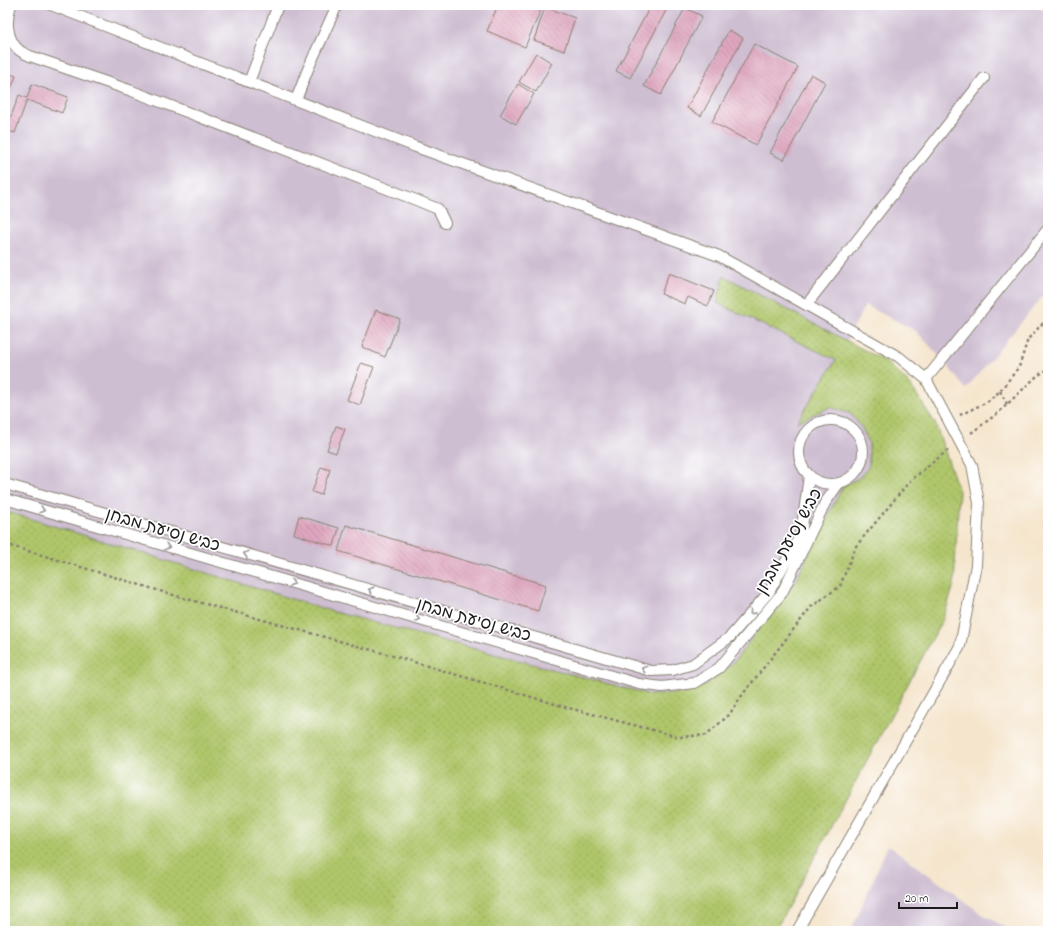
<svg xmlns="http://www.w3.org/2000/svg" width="1053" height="936" font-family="'Indie Flower','Playpen Sans Hebrew',sans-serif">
  <defs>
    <pattern id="grass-dots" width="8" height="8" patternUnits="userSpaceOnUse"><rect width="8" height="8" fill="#afc66b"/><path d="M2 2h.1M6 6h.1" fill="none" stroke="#96aa5c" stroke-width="1.8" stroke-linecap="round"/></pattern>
    <pattern id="building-back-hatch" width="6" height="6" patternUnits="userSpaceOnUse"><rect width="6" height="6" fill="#dfa6bf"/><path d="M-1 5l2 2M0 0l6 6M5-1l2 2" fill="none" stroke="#bf8ea4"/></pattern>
  </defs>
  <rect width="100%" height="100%" fill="#fff"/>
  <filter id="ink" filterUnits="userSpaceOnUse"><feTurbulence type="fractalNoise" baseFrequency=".025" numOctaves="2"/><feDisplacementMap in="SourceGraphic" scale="8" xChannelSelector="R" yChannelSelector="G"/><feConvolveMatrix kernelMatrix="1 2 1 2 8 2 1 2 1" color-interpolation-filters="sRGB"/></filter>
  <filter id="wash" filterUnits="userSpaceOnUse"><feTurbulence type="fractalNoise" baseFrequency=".012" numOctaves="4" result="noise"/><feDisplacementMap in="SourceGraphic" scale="16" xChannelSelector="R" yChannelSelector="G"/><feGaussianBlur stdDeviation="0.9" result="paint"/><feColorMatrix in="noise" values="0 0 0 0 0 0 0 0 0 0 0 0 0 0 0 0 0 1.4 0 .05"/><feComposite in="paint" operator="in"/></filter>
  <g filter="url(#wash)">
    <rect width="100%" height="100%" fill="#f5e5cc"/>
    <path fill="#cebed1" d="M5,5h1030l13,8v277l-82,99 -24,-30 -26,-28 -51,-26 -28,55 -39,62 32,-15 21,7 11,14 7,15v23l-10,12 -16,8 -49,97 -61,80 -28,22 -23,8 -31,2 -317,-83 -329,-101z
      M888,845l94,69 30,17h-161z"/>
    <path fill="url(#grass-dots)" stroke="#667144" d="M724,276l161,85 24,22 26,40 24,68 -5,94 -11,34 -168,312h-770v-420l329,101 317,83 31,-2 23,-8 28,-22 61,-80 49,-97 16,-8 10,-12v-23l-7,-15 -11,-14 -21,-7 -33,15 39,-62 -119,-57z"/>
    <g id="blocks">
      <path fill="url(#building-back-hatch)" d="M498,5h45l-18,42 -38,-16z
        M651,5h18l-39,73 -14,-7z
        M545,7l30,11 -11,33 -30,-11z
        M685,8l17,8 -41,79 -17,-9z
        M729,30l14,8 -42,78 -14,-8z
        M754,44l44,23 -42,78 -44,-23z
        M536,53l16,10 -16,29 -17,-10z
        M5,72l11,4 -6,15 -5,-2z
        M811,74l14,8 -41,78 -14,-7z
        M32,84l36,13 -6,16 -35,-13 -12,33 -9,-3 13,-35 8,3z
        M518,84l16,10 -18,30 -16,-9z
        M669,273l45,18 -6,15 -20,-9 -3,7 -24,-10z
        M376,310l24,9 -15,38 -23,-10z
        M361,363l13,4 -14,38 -13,-5z
        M336,426l9,3 -9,24 -9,-3z
        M321,467l9,3 -9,25 -9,-3z
        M299,516l40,12 -5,18 -40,-12z
        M346,525l200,60 -8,26 -200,-60z"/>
    </g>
  </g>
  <g filter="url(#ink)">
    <use href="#blocks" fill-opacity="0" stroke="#888074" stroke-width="1"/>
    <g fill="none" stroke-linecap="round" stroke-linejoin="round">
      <g stroke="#888074" stroke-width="12">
        <path id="service" d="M11,5c-5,14 -5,34 8,45 3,3 7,4 11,6l102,35 284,109 22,9 7,14
          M51,5l365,142 303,109 180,101 27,22 46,86 7,38 -3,62 -16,81 -163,285
          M249,82l29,-77
          M296,100l12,-31 29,-64
          M807,304l177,-226
          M926,379l122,-150
          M799 452a32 32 0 1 1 64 0a32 32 0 1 1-64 0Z
          M5,484l646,187 22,-1 20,-6 37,-27 39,-45 32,-58 8,-58
          M5,499l634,185 23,3 33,-4 24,-15 63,-75 43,-90 14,-20"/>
      </g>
      <path stroke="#888074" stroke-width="2.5" stroke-dasharray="3 3" stroke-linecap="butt" d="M1000,391l7,13
        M960,415l27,-13 13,-11 19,-24 9,-28 20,-21
        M971,433l27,-20 39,-37 11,-7
        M5,544l175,53 217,60 168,50 114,30 27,-2 23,-20 14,-21 68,-87 29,-21 16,-40 54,-65 38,-31"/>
      <use href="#service" stroke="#fff" stroke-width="10"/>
    </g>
    <defs><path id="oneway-chevron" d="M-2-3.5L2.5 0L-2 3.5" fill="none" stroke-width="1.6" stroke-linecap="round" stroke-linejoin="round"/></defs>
    <g stroke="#999">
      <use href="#oneway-chevron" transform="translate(42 510) rotate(17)"/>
      <use href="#oneway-chevron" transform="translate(167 547) rotate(16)"/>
      <use href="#oneway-chevron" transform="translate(246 554) rotate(-164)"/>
      <use href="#oneway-chevron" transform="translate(292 583) rotate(16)"/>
      <use href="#oneway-chevron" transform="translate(371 590) rotate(-164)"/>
      <use href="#oneway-chevron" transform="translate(752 612) rotate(131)"/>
      <use href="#oneway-chevron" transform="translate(417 619) rotate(16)"/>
      <use href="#oneway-chevron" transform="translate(644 669) rotate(-164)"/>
    </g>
  </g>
  <g text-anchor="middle" stroke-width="3.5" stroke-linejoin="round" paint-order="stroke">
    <g font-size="17" fill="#1c1c1c" stroke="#fff">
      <text transform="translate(163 529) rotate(16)" y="6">כביש נסיעת מבחן</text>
      <text transform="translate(788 541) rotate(-61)" y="6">כביש נסיעת מבחן</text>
      <text transform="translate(474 619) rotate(16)" y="6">כביש נסיעת מבחן</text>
    </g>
  </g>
  <rect width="1053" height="936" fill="none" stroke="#fff" stroke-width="20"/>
  <path d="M899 902v6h58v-6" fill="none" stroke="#1c1c1c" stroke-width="2"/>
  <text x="905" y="902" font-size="12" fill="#1c1c1c" stroke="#ffffff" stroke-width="3" paint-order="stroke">20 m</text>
</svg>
